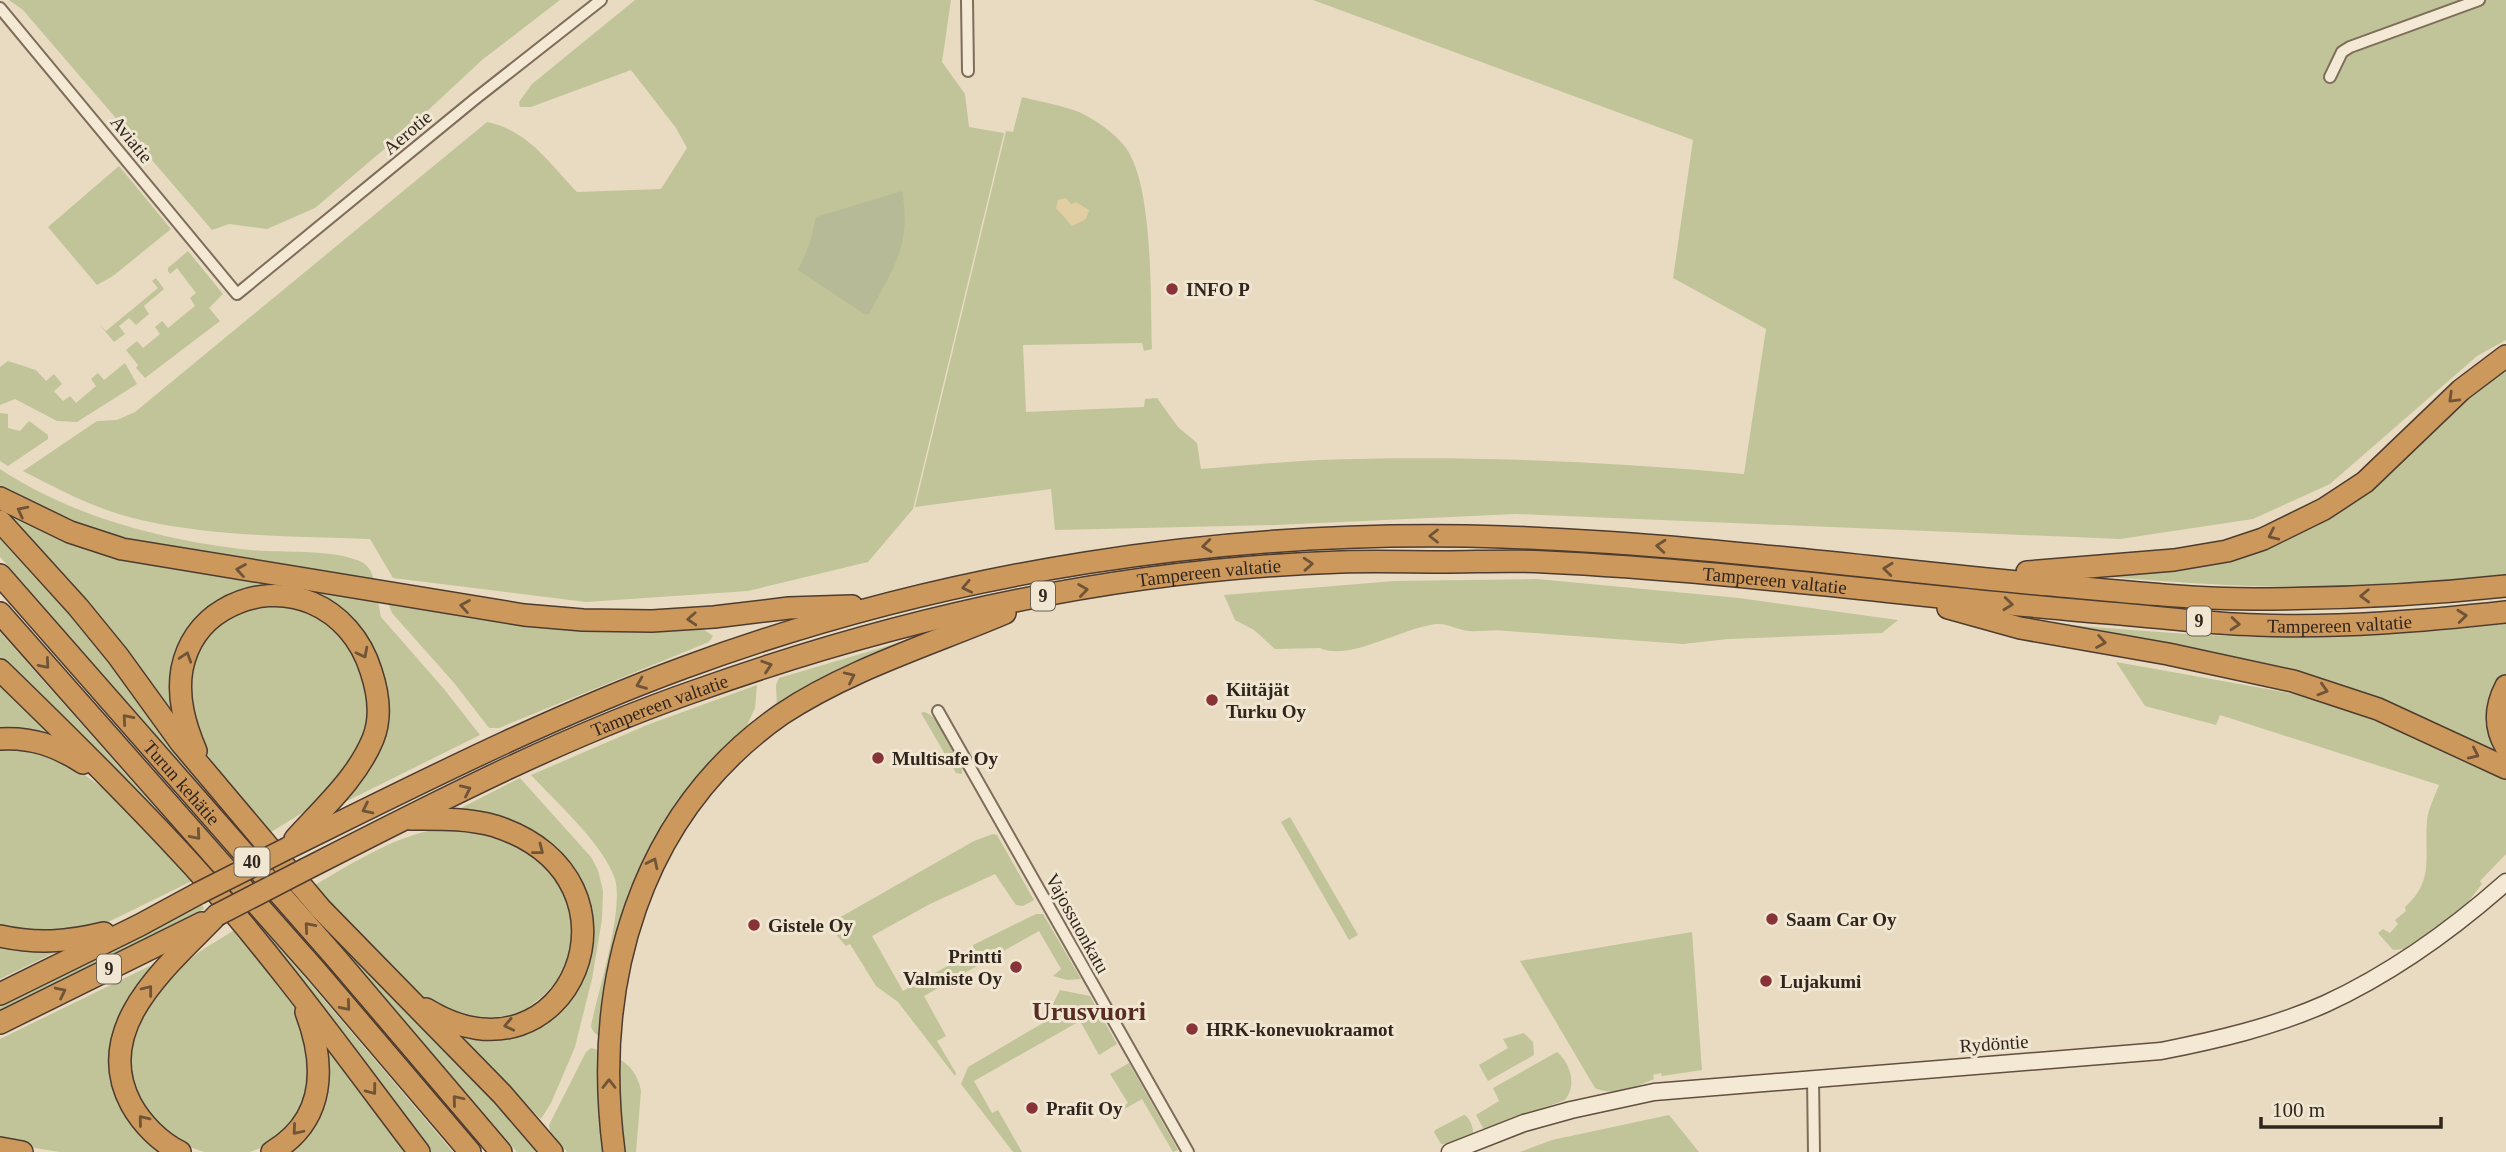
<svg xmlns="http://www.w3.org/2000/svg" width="2506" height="1152" font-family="Georgia,serif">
  <rect width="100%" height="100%" fill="#e8dbc2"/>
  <path fill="#c0c498" d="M9,0h551l-78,60 -73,68 -94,80 -48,21 -38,-5 -17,6 -189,-220z
    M635,0h316l-9,62 23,32 4,33 35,6 -91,376 -45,53 -120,29 -162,11 -193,-24 -23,-39c-76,-3 -155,-2 -229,-19 -42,-9 -81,-30 -118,-49l74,-50 20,-1 18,-8 352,-290c41,8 63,42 90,70l84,-3 26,-41 -11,-20 -45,-58 -100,37h-11l-1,-5 13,-18z
    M1313,0h1193v340l-29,16 -147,128 -77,35 -133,20 -604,-25 -240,11 -221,5 -4,-41 -136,18 91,-376 7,1 9,-35c19,5 39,8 57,15 17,8 36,21 47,36 28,40 24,150 26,201l-8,2 -2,-8 -119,2 3,67 118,-5 1,-8 12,-1 21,29 19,16 4,26c39,-3 78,-7 117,-9 143,-5 285,1 426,14l22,-145 -93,-51 20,-138z
    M119,166l52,63 -58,47 -16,9 -49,-58z
    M188,251l35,43 -14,14 11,13 -75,57 -9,-10 2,-3 -12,-15 11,-9 6,7 17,-14 -5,-7 7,-6 6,7 27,-22 -5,-8 6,-5 -19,-25 -7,6 -2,-3v-3z
    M156,278l8,11 -20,17 5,8 -13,11 -7,-7 -10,8 6,8 -11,8 -15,-18 7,7 52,-43 -6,-7z
    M8,361l28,9 10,11 8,-7 8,10 -8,7 9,10 7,-5 6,7 20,-17 -5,-7 7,-6 6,7 21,-17 12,21 -60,38 -20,-1 -42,-22 -15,6v-38z
    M2506,363v211c-91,11 -186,16 -278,11 -44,-2 -89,-6 -133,-9l154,-24 188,-128z
    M0,413l8,1v14l12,3 9,-10 19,14v4l-40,27 -8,-5z
    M0,469c70,47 168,73 251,81 33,3 75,-1 106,10 12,4 15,12 18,24l-206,-33 -92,-25 -77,-38z
    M0,505l17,10 361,87 3,15 63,72 36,46 -151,75 57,-98 -65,-114 -117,17 -25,109 -179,-212z
    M0,530l544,622h-27l-272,-316 -245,-279z
    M1537,579l202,19 159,22 -16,13 -154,6 -45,5 -176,-13c-14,-2 -25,1 -38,0 -11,-1 -22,-8 -32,-7 -34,3 -88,38 -117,24l-45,1 -21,-19 -19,-10 -11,-25 170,-14z
    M273,602l47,12 41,44 10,61 -16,41 -45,48 -42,26 -49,-60 -17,-29 -14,-57 8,-36 17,-23 21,-17z
    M388,603l311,23 14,10 -4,6 -210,86h-10l-34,-44 -63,-71z
    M2022,621c90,7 181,17 271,16 71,0 143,-5 213,-13v139l-73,-37z
    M0,632l297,336 156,184h-25l-428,-493z
    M918,637l-141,72 -1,-24 3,-7z
    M2116,662l207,37 183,77v78l-26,27 2,3 -21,27 -57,38 -11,1 -15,-17 5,-4 7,4 8,-9 -3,-4 11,-9 -1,-4c30,-26 19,-52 22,-86 1,-12 8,-25 12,-36l-219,-70 -4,10 -71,-19z
    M0,680l70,67 -70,-16z
    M757,685l-2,23 -10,22 -71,84 -71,227 -10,-10 -2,-5c7,-34 33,-116 24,-147 -11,-34 -59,-77 -84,-104l116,-50z
    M924,712c18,5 29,38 38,54v8l-6,-1 -35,-60z
    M16,745l46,14 48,34 82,88 -94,46 -34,9 -64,-8v-182z
    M520,778l71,79 7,13 5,21 -1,28 -10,60 -17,68 -24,56 -10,16 -100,-95 48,12 92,-59c18,-40 9,-56 -4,-96l-122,-70z
    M1290,817l68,118 -9,5 -68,-118z
    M453,827l47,10 42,26 23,29 9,44 -7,28 -11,18 -12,13 -26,20 -40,4 -51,-18 -12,-8 -102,-107c44,-25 88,-55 140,-59z
    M993,834l4,1 37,65 -11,6 -7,-1 -21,-31 -65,30 -58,32 31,55 71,-40 -1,-6 63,-31h7l38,65 -14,1 -14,-4 8,-7 -22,-38 -115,65 22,40 -9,5 19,32 -1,3 -57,-74 -22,-16 -26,-42 -4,2 -14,-16 -2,-7 144,-82z
    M202,904l2,5 -204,106v-10z
    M236,929l60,77 9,18 6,67 -19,35 -29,21 -13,5h-46l-23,-8 -26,-19 -24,-38v-45l13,-35 34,-38 21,-17z
    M1692,932l10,138 -40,6 -1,-3 -8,2 1,4c-16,7 -41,18 -59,9l-75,-127z
    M0,943l64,5 -64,31z
    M162,960l-24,24 -13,24 -12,28 50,116h-104l-59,-10v-103z
    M1060,990l30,6 27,48 -18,11 -19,-34 -106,60 18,32 6,-3 24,42h-9l-52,-68 7,-17 87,-51 -3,-10z
    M322,1032l36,48 46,72h-117c48,-45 40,-58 35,-120z
    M1524,1033l9,9 1,13 -46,26 -9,-16 29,-17 -5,-9z
    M591,1048l11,3 5,101h-40l-17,-21 -1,-6 37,-73z
    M1557,1052c14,12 20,33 8,48l-81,30 -8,-15 23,-14 -6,-13z
    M616,1057c14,8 22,17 25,34l-5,61h-14z
    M1129,1063l49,87 -5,2 -31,-53 -28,16 -1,-2 15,-10 -18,-29z
    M1464,1115c6,2 10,14 9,20l-22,9h-10l-7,-12 1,-2z
    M1669,1115l30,37h-179l32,-12z"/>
  <path fill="#e1cea2" d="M1066,198l5,6 5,-2 13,8 -3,9 -14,7 -16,-18 2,-8z"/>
  <path fill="#b7ba96" d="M902,191c10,54 -9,77 -33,123l-3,1 -68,-45 12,-27 6,-26z"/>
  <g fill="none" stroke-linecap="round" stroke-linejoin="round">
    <g stroke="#7f6d5c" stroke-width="14">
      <path id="street" d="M967,0l1,71
        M0,8l237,286 238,-195 126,-99
        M2330,77l12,-25 8,-5 129,-47
        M938,711l250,441
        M1813,1078l1,74"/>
    </g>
    <g stroke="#614f3f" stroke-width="19">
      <path id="secondary" d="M1450,1152l74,-29 47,-13 83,-18 507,-41c56,-11 112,-24 164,-47 65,-30 128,-75 181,-122"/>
    </g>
    <g stroke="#4d3c2f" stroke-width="24">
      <g id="highway">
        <path d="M0,498l70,34 52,17 402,66 59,5 69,1 62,-4 75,-9 63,-2"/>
        <path d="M0,521l78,86 40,49 63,87 140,166 181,185 50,58"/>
        <path d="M2027,572l147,-12 53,-9 36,-12 61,-30 41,-27 96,-92 45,-34"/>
        <path id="s1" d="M0,575l336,383 165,194"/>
        <path d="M1948,608l72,20 148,26 125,27 85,28 128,59"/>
        <path d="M0,613l316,358 154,181"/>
        <path d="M0,670c66,64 132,129 194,197 81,90 152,189 225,285"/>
        <path d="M2506,686c-11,21 -12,41 0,61"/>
        <path d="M0,739c32,-2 57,7 83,24"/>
        <path d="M196,751c-11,-26 -19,-53 -14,-82 5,-25 19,-46 41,-59 60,-35 128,-4 148,61 7,21 11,46 2,68 -16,39 -50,69 -78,100"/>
        <path d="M410,819c29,0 57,-1 85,7 164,53 73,270 -69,183"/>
        <path d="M288,848c130,-64 259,-130 395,-180 262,-97 541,-140 820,-131 179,6 357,30 535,47 72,6 145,15 217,15 84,0 168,-4 251,-13"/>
        <path id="s2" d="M306,869c127,-65 256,-132 392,-179 205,-73 424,-121 643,-128 34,-1 68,0 102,0 34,0 68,-2 102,0 193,9 384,37 576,52 45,4 91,10 136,11 83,3 167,-4 249,-13"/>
        <path d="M0,936c36,8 68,6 104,-3"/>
        <path d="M0,994l140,-69 59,-32"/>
        <path d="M0,1023l202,-100"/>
        <path d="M0,1148l22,4"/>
        <path d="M180,1152c-20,-10 -38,-28 -49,-48 -41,-77 39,-140 86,-189"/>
        <path d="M272,1152c54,-32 54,-87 34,-140"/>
        <path d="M614,1152c-22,-168 24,-338 168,-438 66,-44 150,-70 223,-101"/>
      </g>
    </g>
    <use href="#street" stroke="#f4e9d4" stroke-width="10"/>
    <use href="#secondary" stroke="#f4e9d4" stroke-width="16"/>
    <use href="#highway" stroke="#cd985c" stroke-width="21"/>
    <g stroke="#4d3c2f" stroke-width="24" stroke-linecap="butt">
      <path id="highway-bridge" d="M199,893l89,-45
        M217,915l89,-46"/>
    </g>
    <use href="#highway-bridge" stroke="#cd985c" stroke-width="21"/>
  </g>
  <defs><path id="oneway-chevron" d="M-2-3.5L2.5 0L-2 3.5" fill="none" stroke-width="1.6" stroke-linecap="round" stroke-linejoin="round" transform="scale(1.75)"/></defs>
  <g stroke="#6f5437">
    <use href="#oneway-chevron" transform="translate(2453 398) rotate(136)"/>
    <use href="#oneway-chevron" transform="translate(22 511) rotate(-153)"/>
    <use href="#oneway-chevron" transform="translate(2273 535) rotate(155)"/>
    <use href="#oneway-chevron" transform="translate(1434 536) rotate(-180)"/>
    <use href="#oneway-chevron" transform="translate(1207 546) rotate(174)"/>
    <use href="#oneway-chevron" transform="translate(1661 546) rotate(-175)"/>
    <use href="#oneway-chevron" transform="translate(1308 564) rotate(-4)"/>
    <use href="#oneway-chevron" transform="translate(1888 569) rotate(-174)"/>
    <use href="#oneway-chevron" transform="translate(241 570) rotate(-171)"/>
    <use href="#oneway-chevron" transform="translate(967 587) rotate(168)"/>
    <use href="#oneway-chevron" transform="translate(1083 590) rotate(-8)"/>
    <use href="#oneway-chevron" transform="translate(2365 596) rotate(178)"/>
    <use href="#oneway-chevron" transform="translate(2008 604) rotate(6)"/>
    <use href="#oneway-chevron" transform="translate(465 606) rotate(-171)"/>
    <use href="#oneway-chevron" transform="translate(2462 616) rotate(-6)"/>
    <use href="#oneway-chevron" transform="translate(692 619) rotate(177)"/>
    <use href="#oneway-chevron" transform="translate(2235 624) rotate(5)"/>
    <use href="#oneway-chevron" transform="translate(2101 642) rotate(10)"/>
    <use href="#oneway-chevron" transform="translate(363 653) rotate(63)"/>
    <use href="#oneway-chevron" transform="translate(186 657) rotate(-72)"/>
    <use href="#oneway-chevron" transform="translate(45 664) rotate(49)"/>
    <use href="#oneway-chevron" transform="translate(767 666) rotate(-18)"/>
    <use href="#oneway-chevron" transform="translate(850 677) rotate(-25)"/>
    <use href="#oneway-chevron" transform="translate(641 684) rotate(158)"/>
    <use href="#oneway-chevron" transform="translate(2323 690) rotate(17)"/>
    <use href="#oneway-chevron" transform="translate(127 719) rotate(-131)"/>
    <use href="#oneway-chevron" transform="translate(2474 754) rotate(25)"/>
    <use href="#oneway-chevron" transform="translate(466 790) rotate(-25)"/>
    <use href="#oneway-chevron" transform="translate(367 809) rotate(154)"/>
    <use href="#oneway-chevron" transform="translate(196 835) rotate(49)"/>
    <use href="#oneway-chevron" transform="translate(539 850) rotate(38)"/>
    <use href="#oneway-chevron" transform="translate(653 863) rotate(-64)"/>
    <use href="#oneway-chevron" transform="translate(309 927) rotate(-131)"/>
    <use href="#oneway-chevron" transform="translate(148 990) rotate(-52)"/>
    <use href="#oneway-chevron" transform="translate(61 992) rotate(-26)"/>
    <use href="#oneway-chevron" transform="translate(346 1006) rotate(49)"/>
    <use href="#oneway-chevron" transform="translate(509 1025) rotate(168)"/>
    <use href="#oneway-chevron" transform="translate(609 1084) rotate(-90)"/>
    <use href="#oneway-chevron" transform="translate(372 1090) rotate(53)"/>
    <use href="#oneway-chevron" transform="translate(457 1100) rotate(-130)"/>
    <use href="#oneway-chevron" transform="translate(143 1120) rotate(-129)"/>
    <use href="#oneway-chevron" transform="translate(297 1130) rotate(130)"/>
  </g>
  <g fill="#873337" stroke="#f0e6d1" stroke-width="2.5">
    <circle cx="1172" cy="289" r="7"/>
    <circle cx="1212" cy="700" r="7"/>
    <circle cx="878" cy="758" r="7"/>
    <circle cx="1772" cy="919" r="7"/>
    <circle cx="754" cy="925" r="7"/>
    <circle cx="1016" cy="967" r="7"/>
    <circle cx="1766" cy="981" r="7"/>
    <circle cx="1192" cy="1029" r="7"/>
    <circle cx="1032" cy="1108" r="7"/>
  </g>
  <g text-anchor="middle" stroke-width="6" stroke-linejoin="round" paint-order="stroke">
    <g fill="#f0e6d1" stroke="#6a6054" stroke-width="2">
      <rect x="1031" y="581.5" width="24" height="29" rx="5"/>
      <rect x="2187" y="606.5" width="24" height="29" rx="5"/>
      <rect x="234.5" y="847.5" width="35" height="29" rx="5"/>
      <rect x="97" y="954.5" width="24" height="29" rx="5"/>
    </g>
    <g font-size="18" font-weight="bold" fill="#31261e">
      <text x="1043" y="602">9</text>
      <text x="2199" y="627">9</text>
      <text x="252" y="868">40</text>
      <text x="109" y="975">9</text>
    </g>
    <g font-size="19" fill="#31261e" stroke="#f0e6d1">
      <text transform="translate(407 132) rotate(-40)" y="7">Aerotie</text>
      <text transform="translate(132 139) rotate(51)" y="7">Aviatie</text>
      <text dy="7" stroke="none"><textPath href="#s2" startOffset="957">Tampereen valtatie</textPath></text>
      <text dy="7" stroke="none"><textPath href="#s2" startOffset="1524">Tampereen valtatie</textPath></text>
      <text dy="7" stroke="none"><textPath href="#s2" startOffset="2091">Tampereen valtatie</textPath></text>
      <text dy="7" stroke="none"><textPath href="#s2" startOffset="390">Tampereen valtatie</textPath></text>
      <text dy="7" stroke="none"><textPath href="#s1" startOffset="276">Turun kehätie</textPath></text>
      <text transform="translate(1078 923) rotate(61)" y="7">Vajossuonkatu</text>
      <text transform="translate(1994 1043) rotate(-4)" y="7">Rydöntie</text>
    </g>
    <g font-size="19" font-weight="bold" fill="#31261e" stroke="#f0e6d1" text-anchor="start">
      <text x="1186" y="296">INFO P</text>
      <text x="1226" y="696">Kiitäjät<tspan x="1226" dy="22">Turku Oy</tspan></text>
      <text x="892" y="765">Multisafe Oy</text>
      <text x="1786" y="926">Saam Car Oy</text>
      <text x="768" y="932">Gistele Oy</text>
      <text x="1002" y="963" text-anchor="end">Printti<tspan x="1002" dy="22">Valmiste Oy</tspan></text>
      <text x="1780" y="988">Lujakumi</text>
      <text x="1206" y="1036">HRK-konevuokraamot</text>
      <text x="1046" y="1115">Prafit Oy</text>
    </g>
    <g font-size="26" font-weight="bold" fill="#582c23" stroke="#f0e6d1">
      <text x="1089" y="1020">Urusvuori</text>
    </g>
  </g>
  <path d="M2261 1117v10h180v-10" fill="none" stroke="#31261e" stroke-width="3.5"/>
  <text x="2272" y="1117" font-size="21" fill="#31261e" stroke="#f0e6d1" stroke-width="5" paint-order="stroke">100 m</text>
</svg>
